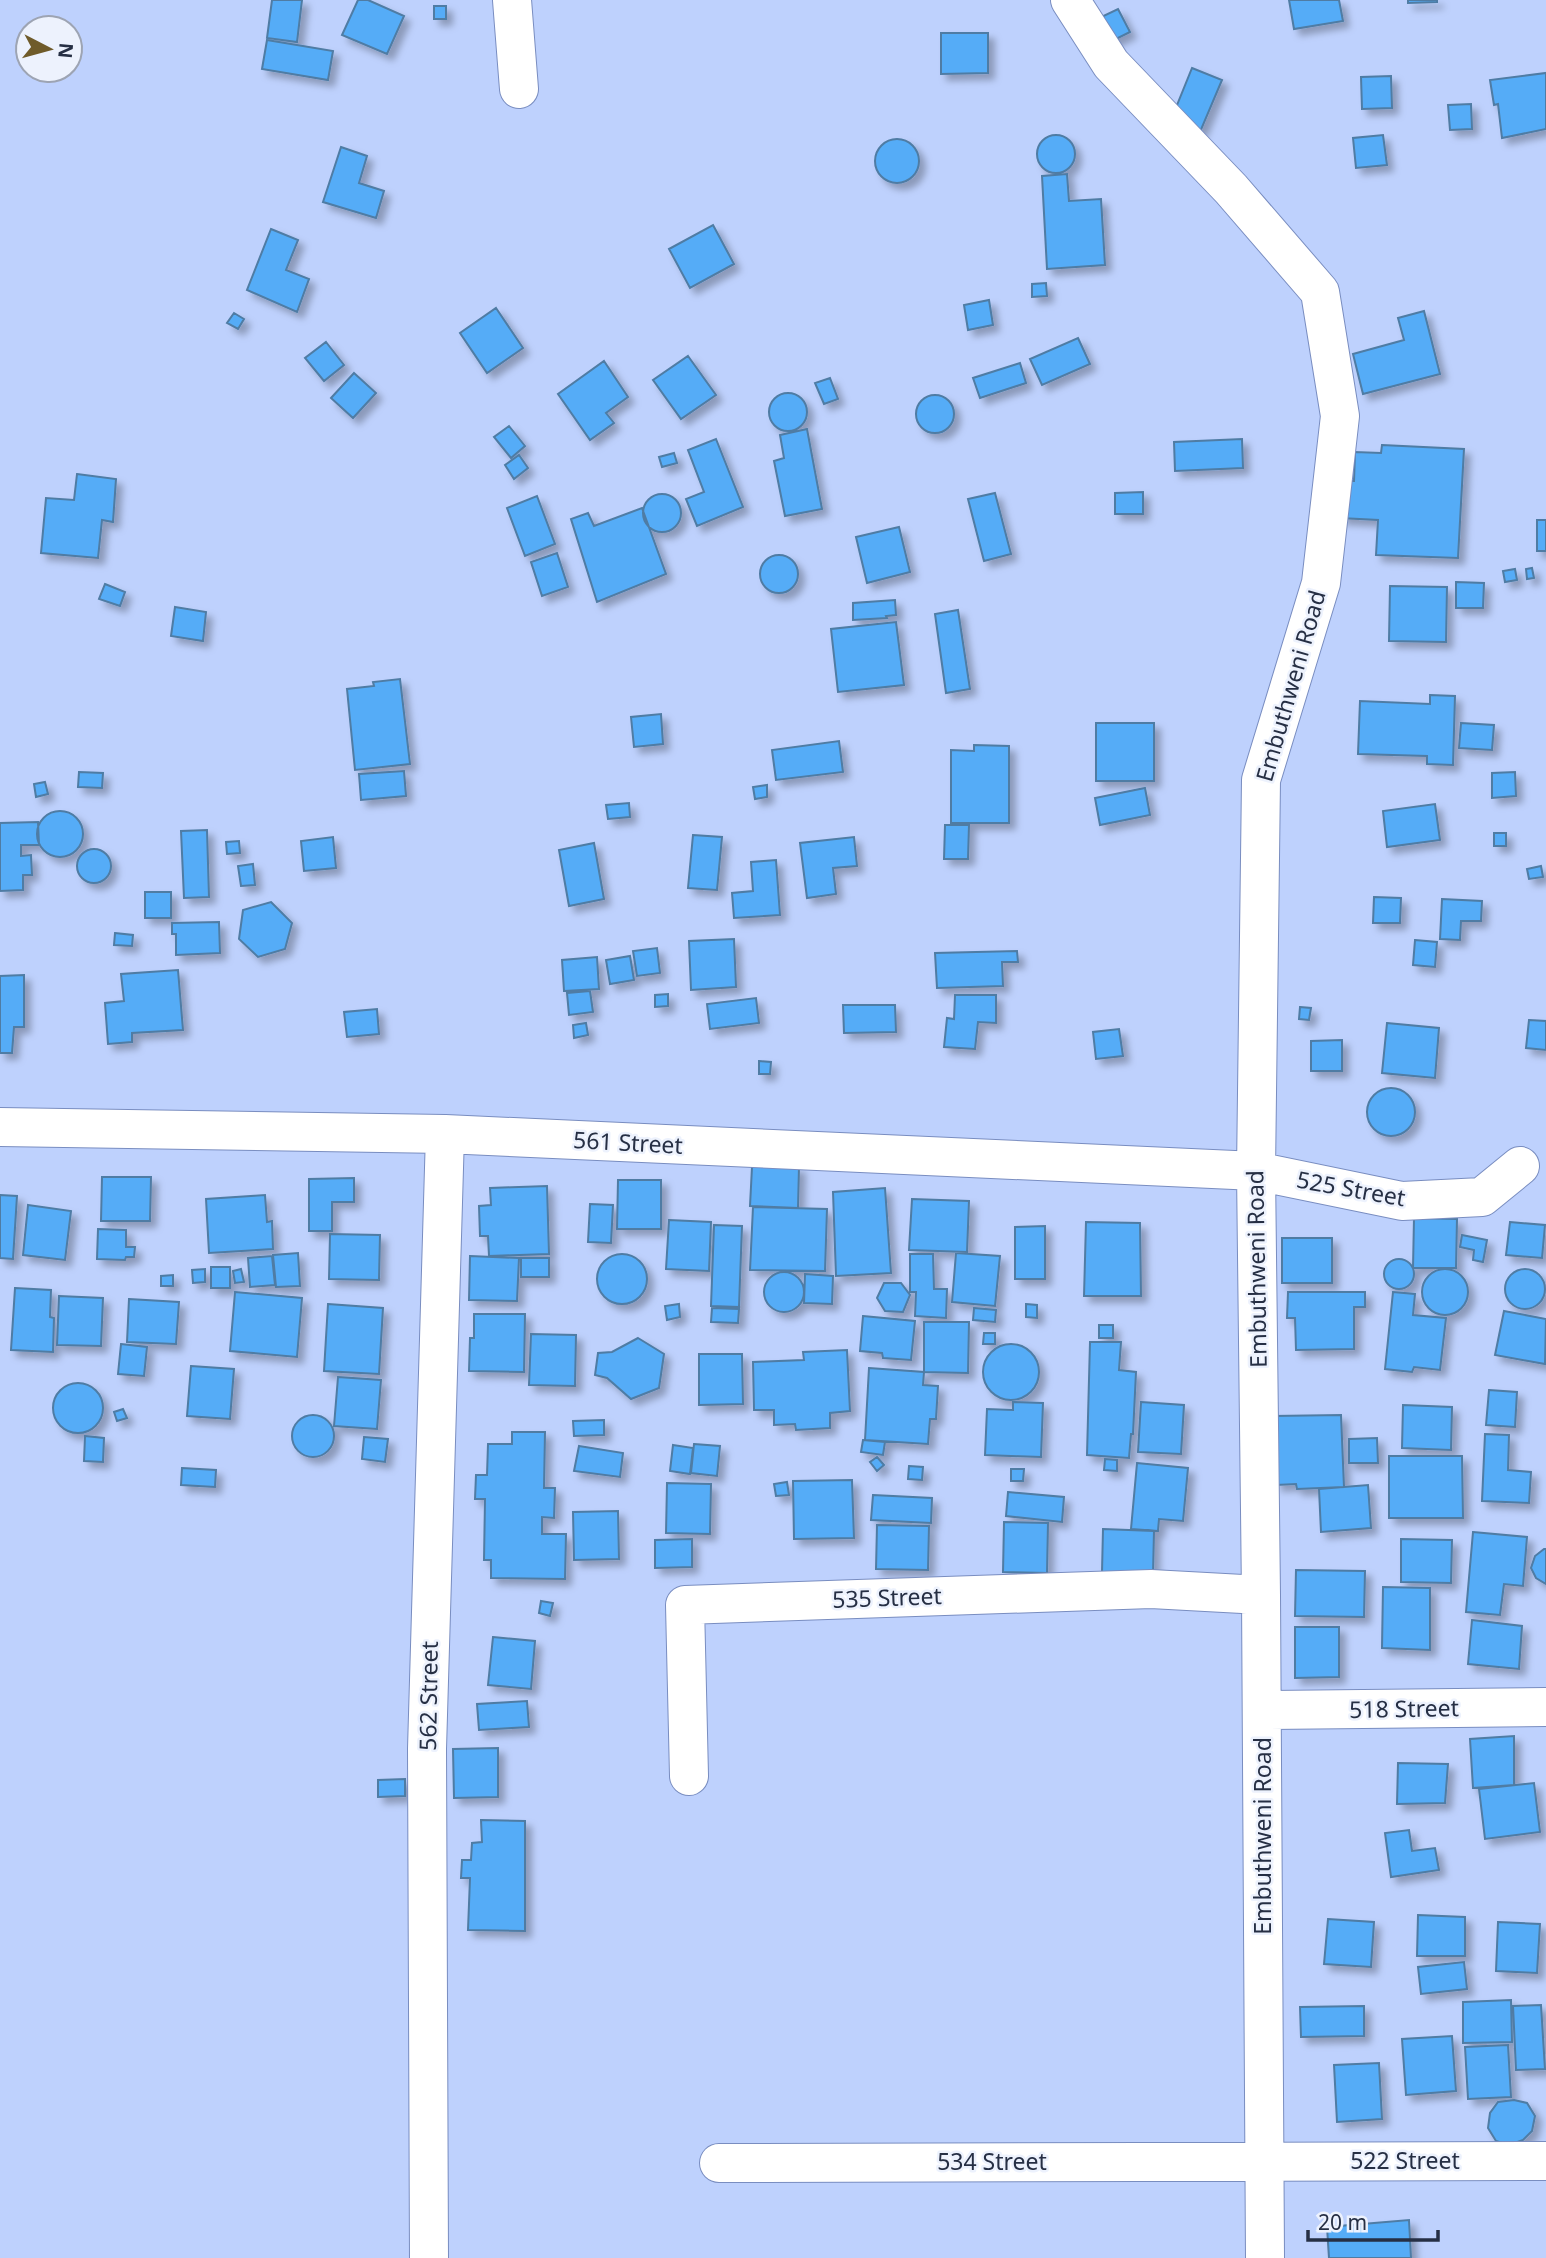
<svg xmlns="http://www.w3.org/2000/svg" width="1546" height="2258" font-family="'Noto Sans',sans-serif">
  <defs>
    <filter id="shadow"><feDropShadow dx="6" dy="6" stdDeviation="3.5" flood-color="#0004"/></filter>
  </defs>
  <rect width="100%" height="100%" fill="#bed1fd"/>
  <path fill="#54acf7" stroke="#4f7ca4" stroke-width="2" filter="url(#shadow)" d="M272,0h30l-5,42 -30,-4z
    M358,0h10l36,16 -17,38 -45,-19z
    M1289,0h50l4,21 -49,8z
    M1408,0h29v2l-29,1z
    M434,6h12v13h-12z
    M1118,9l12,23 -24,12 -11,-24z
    M941,33h47v40l-47,1z
    M267,40l66,11 -5,29 -66,-11z
    M1192,68l30,12 -22,52 -29,-12z
    M1546,73v56l-44,9 -4,-34 -4,1 -4,-25z
    M1391,76l1,32 -30,1 -1,-32z
    M1471,104l1,25 -22,1 -2,-25z
    M1383,135l4,30 -31,3 -3,-30z
    M1037 154a19 19 0 1 1 38 0a19 19 0 1 1-38 0Z
    M875 161a22 22 0 1 1 44 0a22 22 0 1 1-44 0Z
    M341,147l26,9 -8,27 25,8 -8,27 -53,-16z
    M1067,174l2,27 32,-2 4,66 -58,4 -5,-93z
    M713,225l21,39 -44,24 -21,-39z
    M271,229l27,11 -12,30 23,9 -12,33 -50,-22z
    M1046,283l1,13 -15,1v-13z
    M989,300l4,25 -25,5 -4,-25z
    M496,308l27,40 -36,25 -27,-40z
    M1424,311l16,63 -77,20 -10,-40 51,-14 -6,-22z
    M234,313l10,6 -6,10 -11,-6z
    M1078,338l12,26 -48,21 -12,-26z
    M326,342l18,23 -20,16 -19,-23z
    M688,356l28,39 -35,24 -28,-39z
    M604,361l24,36 -22,16 8,10 -24,17 -32,-46z
    M1020,363l6,20 -46,15 -7,-20z
    M354,373l22,20 -23,25 -22,-20z
    M830,378l8,21 -14,5 -9,-21z
    M769 412a19 19 0 1 1 38 0a19 19 0 1 1-38 0Z
    M916 414a19 19 0 1 1 38 0a19 19 0 1 1-38 0Z
    M509,426l16,20 -14,12 -17,-21z
    M807,429l15,80 -37,7 -11,-55 10,-3 -4,-23z
    M716,439l27,68 -46,19 -11,-27 18,-7 -16,-42z
    M1242,439l1,29 -68,3 -1,-29z
    M1382,445l82,4 -6,109 -82,-3 2,-35 -38,-2 2,-37h12l1,-29 26,1z
    M674,453l3,10 -15,4 -3,-10z
    M519,455l9,13 -14,11 -9,-14z
    M77,474l39,5 -3,43 -11,-2 -4,38 -57,-5 5,-55 28,2z
    M1143,492v22h-28v-21z
    M995,493l16,61 -27,7 -16,-62z
    M643 513a19 19 0 1 1 38 0a19 19 0 1 1-38 0Z
    M537,496l18,48 -30,12 -18,-48z
    M642,508l24,66 -69,28 -26,-83 17,-6 6,13z
    M1537,520h9v31h-9z
    M899,527l11,45 -43,11 -11,-46z
    M557,553l11,34 -26,9 -11,-34z
    M760 574a19 19 0 1 1 38 0a19 19 0 1 1-38 0Z
    M1532,568l2,10 -7,1 -1,-10z
    M1515,569l2,11 -12,2 -2,-11z
    M1456,582l28,1 -1,25h-27z
    M105,584l20,8 -5,14 -21,-7z
    M1390,586l57,1 -1,55 -57,-1z
    M895,600l1,15 -10,1 1,2 -34,2v-17z
    M175,607l31,5 -3,29 -32,-5z
    M958,610l12,79 -24,4 -11,-79z
    M896,622l8,63 -66,7 -7,-63z
    M400,679l10,85 -55,6 -8,-81 27,-3 -1,-4z
    M1430,695l25,1 -2,69 -26,-1v-8l-69,-2 2,-53 70,3z
    M661,714l2,30 -29,3 -3,-30z
    M1096,723h58v58h-58z
    M1461,723l33,2 -2,25 -33,-2z
    M839,741l4,31 -67,8 -4,-30z
    M974,745l35,1v77h-58v-73l23,1z
    M404,771l2,25 -45,4 -2,-26z
    M79,772l24,1 -1,15 -24,-1z
    M1515,772l1,24 -24,2v-25z
    M45,782l3,12 -12,3 -2,-13z
    M767,785v12l-12,2 -2,-12z
    M1145,788l5,27 -50,10 -5,-27z
    M629,803l1,14 -22,2 -2,-14z
    M1435,804l5,36 -53,7 -4,-36z
    M37 834a23 23 0 1 1 46 0a23 23 0 1 1-46 0Z
    M38,822l1,23h-18v11l10,-1 1,20h-9v15l-23,1v-68z
    M945,825h24l-1,34h-24z
    M207,830l2,67 -25,1 -3,-67z
    M1494,833h12v13h-12z
    M693,835l29,2 -5,53 -29,-2z
    M333,837l3,31 -32,3 -3,-30z
    M854,837l3,29 -24,2 3,26 -29,4 -7,-55z
    M239,841l1,12 -13,1 -1,-12z
    M594,843l10,56 -35,7 -10,-56z
    M77 866a17 17 0 1 1 34 0a17 17 0 1 1-34 0Z
    M776,860l4,55 -46,3 -2,-25 21,-2 -2,-29z
    M253,864l2,21 -14,1 -3,-20z
    M1541,866l2,11 -14,2 -2,-10z
    M145,892h26v26h-26z
    M1374,897l27,1 -1,25h-27z
    M1442,899l40,2 -1,20h-20l-1,19 -20,-1z
    M271,902l21,21 -7,26 -27,8 -19,-18 4,-29z
    M219,922l1,31 -44,2v-21h-4v-11z
    M115,933l18,2 -1,11 -18,-1z
    M734,939l2,48 -45,3 -2,-49z
    M1415,940l22,2 -2,25 -22,-2z
    M657,948l3,25 -23,3 -4,-25z
    M1017,951l1,11h-16l1,24 -66,2 -2,-35z
    M630,956l4,24 -24,4 -4,-24z
    M597,957l2,32 -35,2 -2,-31z
    M178,970l5,60 -51,3v9l-24,2 -3,-41 19,-2 -3,-27z
    M24,975v52h-10l-2,26h-12v-77z
    M590,991l3,21 -24,3 -2,-22z
    M668,994v12l-13,1v-12z
    M955,995h41v28l-18,-1 -3,27 -31,-2 3,-29 7,1z
    M756,998l3,25 -49,6 -3,-25z
    M843,1005h52l1,27 -52,1z
    M1300,1007l11,1 -2,12 -10,-1z
    M377,1009l2,25 -32,3 -3,-25z
    M1529,1020l17,1v29l-20,-2z
    M586,1023l2,12 -14,3 -1,-13z
    M1387,1023l52,5 -4,50 -53,-5z
    M1119,1029l4,27 -27,3 -3,-27z
    M1342,1040v31h-31v-30z
    M759,1061l12,1 -1,12h-11z
    M1367 1112a24 24 0 1 1 48 0a24 24 0 1 1-48 0Z
    M752,1167h47l-1,41 -48,-2z
    M102,1177h49l-1,44h-49z
    M354,1178v24h-22v29h-23v-52z
    M618,1180h43v49h-44z
    M547,1186l2,68 -60,2 -1,-20h-8l-1,-30 12,-1 -1,-17z
    M885,1188l6,85 -55,3 -3,-84z
    M0,1195l17,1 -4,63 -13,-1z
    M265,1195l2,27 5,-1 1,28 -64,4 -3,-54z
    M912,1199l57,2 -2,51 -58,-2z
    M590,1204l23,1 -2,38 -23,-1z
    M28,1205l43,6 -6,49 -42,-5z
    M753,1207l74,2 -2,62 -75,-1z
    M1414,1218l43,1 -1,49h-43z
    M669,1220l42,2 -2,49 -43,-2z
    M1086,1222l54,1 1,73h-57z
    M1510,1222l35,3 -3,33 -36,-3z
    M714,1225l28,1 -3,81 -28,-1z
    M1045,1226v53h-30v-52z
    M98,1229l28,1v17h9l-1,10h-8l-1,3 -28,-1z
    M330,1234l50,1 -1,45 -50,-1z
    M1462,1235l25,5 -4,22 -10,-2 1,-10 -14,-3z
    M1282,1238h50v45h-50z
    M298,1253l2,33 -24,1 -3,-32z
    M956,1253l44,3 -5,50 -43,-4z
    M910,1254h23l1,35h13l-1,29 -31,-2 1,-24h-6z
    M597 1279a25 25 0 1 1 50 0a25 25 0 1 1-50 0Z
    M272,1256l3,29 -25,2 -2,-29z
    M470,1256l49,2 -2,43 -48,-1z
    M521,1258h28v19h-28z
    M1384 1274a15 15 0 1 1 30 0a15 15 0 1 1-30 0Z
    M211,1267h19v21h-19z
    M1505 1289a20 20 0 1 1 40 0a20 20 0 1 1-40 0Z
    M205,1269v13l-12,1 -1,-13z
    M241,1269l3,13 -9,1 -2,-12z
    M1422 1292a23 23 0 1 1 46 0a23 23 0 1 1-46 0Z
    M764 1292a20 20 0 1 1 40 0a20 20 0 1 1-40 0Z
    M805,1274l28,2 -1,28 -28,-1z
    M173,1275v11h-12v-10z
    M884,1283h17l9,12 -7,17 -18,-1 -8,-13z
    M15,1288l36,2 -1,27 4,1 -1,34 -42,-2z
    M235,1292l67,6 -5,59 -67,-6z
    M1288,1292h77v15h-11v42l-58,1 -1,-32h-8z
    M1393,1292l22,2 -2,21 33,3 -6,52 -26,-3 -2,5 -27,-3z
    M59,1296l44,2 -2,48 -44,-1z
    M129,1299l50,3 -3,42 -49,-2z
    M328,1304l55,4 -4,66 -55,-3z
    M679,1304l1,13 -13,3 -2,-14z
    M1026,1304l11,1v13l-11,-1z
    M712,1308l27,1 -1,14 -27,-1z
    M974,1308l22,2 -1,12 -22,-2z
    M1504,1311l42,8 -1,45 -50,-9z
    M474,1314h51l-1,58 -55,-1 1,-33h4z
    M863,1316l52,5 -4,39 -28,-2 -1,-5 -22,-2z
    M924,1322h45l-1,51 -44,-1z
    M1099,1325h14v13h-14z
    M984,1333h11v11h-12z
    M531,1334l45,1 -1,51 -46,-1z
    M638,1338l26,16 -5,34 -28,11 -24,-21 -12,-3 3,-22 14,-1z
    M1090,1342h31l-2,28 17,2 -3,62h-2l-2,24 -42,-3z
    M983 1372a28 28 0 1 1 56 0a28 28 0 1 1-56 0Z
    M121,1344l26,3 -3,29 -26,-2z
    M847,1350l3,61 -20,2v15l-34,2 -1,-6 -21,1v-15h-20l-1,-48 51,-2 -1,-8z
    M699,1354h43l1,50 -44,1z
    M191,1366l43,3 -4,50 -43,-3z
    M869,1368l55,4 -1,13 15,1 -2,33h-6l-2,25 -63,-4z
    M338,1377l43,3 -4,49 -43,-3z
    M53 1408a25 25 0 1 1 50 0a25 25 0 1 1-50 0Z
    M1489,1390l28,2 -2,35 -29,-2z
    M1013,1402l30,1 -2,54 -56,-2 2,-46 26,1z
    M1141,1402l43,3 -3,49 -43,-2z
    M1403,1405l49,2 -1,43 -49,-2z
    M123,1409l4,9 -10,3 -3,-9z
    M1341,1415l3,72 -47,2 -1,-5 -20,1 -3,-69z
    M292 1436a21 21 0 1 1 42 0a21 21 0 1 1-42 0Z
    M604,1420v15l-30,1 -1,-15z
    M512,1432h33l-1,56h11l-1,30 -12,-1v17h24l-1,45 -74,-1v-18h-7l1,-61h-10l1,-24h11l1,-31h24z
    M1485,1434l24,1 -1,35 23,2 -2,31 -47,-2z
    M85,1436l19,2 -1,24 -19,-1z
    M364,1437l24,2 -3,23 -23,-3z
    M1377,1438l1,25h-29v-24z
    M863,1440l22,2 -2,13 -22,-3z
    M694,1444l26,2 -3,30 -26,-3z
    M673,1445l20,3 -3,26 -20,-3z
    M579,1446l44,7 -3,24 -46,-6z
    M1389,1456h73l1,62h-74z
    M877,1457l7,8 -7,6 -7,-9z
    M1105,1459l12,1v11l-13,-1z
    M1137,1463l51,5 -5,53 -24,-2 -1,12 -27,-2z
    M909,1466l14,1 -1,13 -14,-1z
    M182,1468l34,2 -1,17 -34,-2z
    M1011,1469h13l-1,12h-12z
    M852,1480l2,58 -60,1 -1,-58z
    M787,1482l2,13 -13,1 -2,-12z
    M667,1483l44,1 -1,50 -44,-1z
    M1368,1485l3,43 -50,4 -2,-43z
    M1008,1492l56,5 -2,25 -56,-6z
    M873,1495l59,3 -1,25 -60,-3z
    M618,1511l1,48 -45,1 -1,-48z
    M1004,1522l44,1 -1,50 -44,-1z
    M877,1525l52,1 -1,44 -52,-1z
    M1103,1529l51,2 -1,43 -51,-2z
    M1473,1532l54,5 -4,49 -19,-2 -4,31 -34,-3z
    M692,1539v28l-37,1v-28z
    M1401,1539l51,1 -1,43 -50,-1z
    M1544,1549h2v35l-10,-6 -5,-10 4,-12z
    M1296,1570l69,1 -1,46 -69,-1z
    M1383,1587l47,1v62l-48,-2z
    M541,1601l12,2 -3,13 -11,-3z
    M1472,1620l50,6 -3,43 -51,-5z
    M1295,1627h44v50l-44,1z
    M493,1637l42,4 -4,48 -43,-4z
    M527,1701l2,26 -50,3 -2,-26z
    M1514,1736v49l-41,3 -3,-49z
    M498,1748v49l-44,1 -1,-49z
    M1398,1763l50,1 -3,39 -48,1z
    M405,1779v17l-27,1v-17z
    M1534,1783l6,49 -55,7 -6,-50z
    M481,1820l44,1v110l-57,-1 2,-52h-9l1,-18h9l1,-17 10,-1z
    M1409,1830l3,21 23,-3 4,22 -48,7 -6,-44z
    M1418,1915l47,2v39h-48z
    M1328,1919l46,3 -3,45 -47,-3z
    M1498,1922l42,2 -3,49 -41,-2z
    M1464,1962l3,27 -46,5 -3,-27z
    M1511,2000l1,42 -49,1v-41z
    M1541,2005l4,64 -29,1 -3,-64z
    M1364,2006v30l-63,1 -1,-30z
    M1452,2036l4,55 -50,4 -4,-56z
    M1508,2045l3,52 -43,2 -3,-52z
    M1379,2063l3,56 -45,3 -3,-57z
    M1514,2100l13,3 8,13 -3,15 -9,9 -14,5 -13,-4 -8,-13 2,-15 8,-11z
    M1409,2220l2,38h-82l-2,-31z"/>
  <g fill="none" stroke-linecap="round" stroke-linejoin="round">
    <g stroke="#798dc0" stroke-width="40">
      <path id="street" d="M512,0l7,89
        M1070,0l41,64 120,125 89,103 20,124 -19,167 -60,197 -5,391 5,424 4,663
        M0,1127l445,7 811,37 146,30 80,-4 38,-31
        M1262,1710l284,-3
        M689,1776l-4,-171 466,-16 110,6
        M719,2163l827,-2
        M429,2258l-2,-509 18,-615"/>
    </g>
    <use href="#street" stroke="#fff" stroke-width="38"/>
  </g>
  <g text-anchor="middle" stroke-width="5" stroke-linejoin="round" paint-order="stroke">
    <g font-size="23" fill="#262f44" stroke="#edf2fd">
      <text transform="translate(1291 686) rotate(-74)" y="8">Embuthweni Road</text>
      <text transform="translate(628 1143) rotate(3)" y="8">561 Street</text>
      <text transform="translate(1351 1189) rotate(10)" y="8">525 Street</text>
      <text transform="translate(1257 1269) rotate(-91)" y="8">Embuthweni Road</text>
      <text transform="translate(887 1598) rotate(-2)" y="8">535 Street</text>
      <text transform="translate(429 1696) rotate(-89)" y="8">562 Street</text>
      <text transform="translate(1404 1709) rotate(-1)" y="8">518 Street</text>
      <text transform="translate(1263 1836) rotate(-90)" y="8">Embuthweni Road</text>
      <text x="1405" y="2169">522 Street</text>
      <text x="992" y="2170">534 Street</text>
    </g>
  </g>
  <g transform="translate(49 49) rotate(96)"><circle r="33" fill="#edf2fd" stroke="#9da4b3" stroke-width="2"/>
  <path d="M0-5L12 26L0 18L-12 26Z" fill="#6f5b2a"/>
  <text y="-10" font-size="19" font-weight="bold" text-anchor="middle" fill="#262f44">N</text>
  </g>
  <path d="M1308 2230v10h130v-10" fill="none" stroke="#262f44" stroke-width="3.5"/>
  <text x="1318" y="2230" font-size="21" fill="#262f44" stroke="#edf2fd" stroke-width="5" paint-order="stroke">20 m</text>
</svg>
